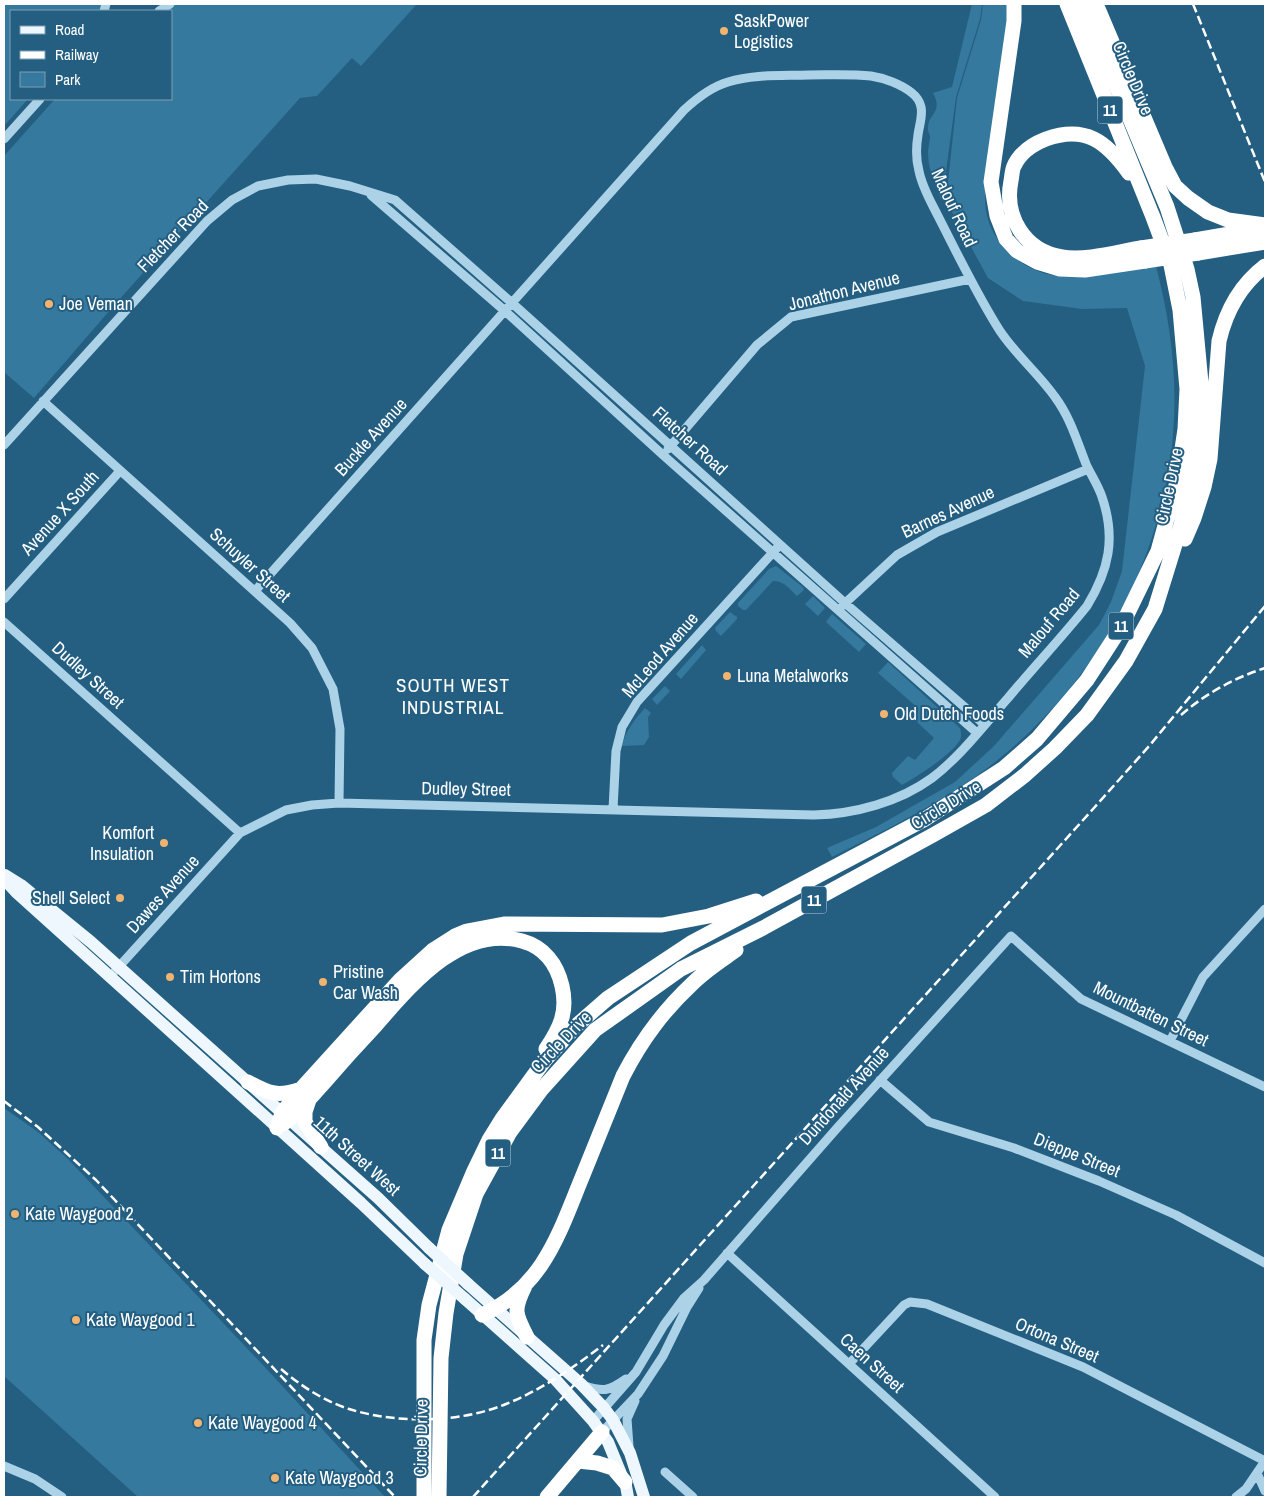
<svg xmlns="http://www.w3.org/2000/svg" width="1269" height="1501" font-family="'Archivo Narrow',sans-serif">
  <rect width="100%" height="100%" fill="#245f82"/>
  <path fill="#35799e" d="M4,4h99l-3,7h-89v88h17l-24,27z
    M176,4h241l-56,62 -9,-8 -35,38 -17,2 -183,204 -83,96 -30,-26v-216l51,-57h116v-88h-7z
    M972,4h10l-2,15 -24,78 -14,104c-7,-15 -14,-32 -14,-49 0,-5 2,-10 2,-16 -1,-2 -2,-5 -2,-7 -1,-15 16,-16 5,-36l19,-6z
    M983,4h25l-1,22 -21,148c-1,14 -2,28 1,42 8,32 40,58 73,60 10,0 21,-2 31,-3 22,-3 43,-5 65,-7 14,54 22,111 17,168 -1,21 -5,42 -10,63 -24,106 -83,198 -168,265 -49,39 -108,67 -163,95l-5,-9 49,-21 79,-45 39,-36 105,-121 12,-23 11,-31 23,-205 -18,-58 -45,1 -59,-8 -35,-23 -42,-77 11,-103 24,-78z
    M776,566l27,21 1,3 -7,6c-7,-7 -14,-16 -24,-15l-27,29h-3l-5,-4v-3l31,-34z
    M813,596l12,12 -7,8 -13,-12z
    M730,612l7,5v2l-16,17 -5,-5 -1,-3z
    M832,614l34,30 -7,8 -33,-30z
    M702,645l4,5 -25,29 -5,-5z
    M888,662l72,66c1,5 2,8 0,12 -9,15 -42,36 -58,45l-9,-8 -1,-4 16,-17 7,4 19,-22 -16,-15 -4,-7 5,-7 -41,-36z
    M665,686l5,5 -13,14 -5,-6z
    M645,708l6,5 -3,4 1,20 -5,8 -22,1c4,-16 13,-27 23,-38z
    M4,1108l34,24 30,27 193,204 124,134h-247l-134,-121z"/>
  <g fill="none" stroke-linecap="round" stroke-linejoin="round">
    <path stroke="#acd2e7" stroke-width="9" d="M104,11l2,-7
      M159,11l11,-7
      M4,139l36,-40
      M371,195l134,116 158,144 314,278
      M43,401l247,222 22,25 21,41 7,40 -1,74
      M4,445l203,-224 25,-21 26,-14 30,-6 28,-1 34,7 45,14 117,103 333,300 139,121
      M668,449l89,-104 34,-28 179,-38
      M4,599l116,-128
      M842,606l55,-51 40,-23 151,-63
      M4,622l236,211
      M613,809l3,-58 6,-24 15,-25 140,-154
      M115,971l125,-138 46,-23 26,-5 27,-2 475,12c41,-1 85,-13 118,-37 29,-22 52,-53 76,-80 26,-31 54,-61 79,-92 22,-36 29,-68 15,-109 -4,-12 -11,-22 -16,-33 -9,-23 -16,-47 -31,-67 -16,-23 -39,-42 -55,-66 -23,-36 -42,-76 -62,-115 -7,-14 -16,-29 -19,-45 -3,-11 -3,-24 -1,-36 1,-9 5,-19 3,-28 -1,-5 -5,-11 -9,-14 -11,-9 -28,-15 -41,-17 -20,-2 -41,-1 -62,-1 -27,1 -55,-1 -81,7 -17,5 -31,16 -44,28l-429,481
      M1170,1041l33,-64 62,-68
      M880,1080l49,42 85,26 85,33 77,34 89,48
      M727,1253l268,244
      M849,1364l55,-59 6,-3 17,2 156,63 182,94
      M585,1386c19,6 24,5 41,-7
      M593,1421l43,-49 28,-47 20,-27 20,-18 134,-153 173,-191 70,63 184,88
      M602,1432l36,-38 25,-38 24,-49 12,-19
      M629,1446l-2,-27 8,-18
      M4,1466l31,13 27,18
      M665,1472l28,25
      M1257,1473l8,18
      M1236,1497l10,-8 19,-28"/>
    <path stroke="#eef7fd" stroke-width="12" d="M5,875l16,10 70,57 207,185 80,71 51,50
      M4,879l12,13 345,311 64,61
      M468,1284l113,100 23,24 9,12 17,33 14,44
      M465,1299l90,80 38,42 15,21 18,44 2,11"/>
    <path stroke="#fff" stroke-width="15" d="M1014,4v17l-23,161 6,34 9,23 11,12 20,11 23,7 25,1 60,-9
      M1096,4l69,163 10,19 13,12 20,14 20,8 37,5
      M1129,173c-23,-32 -44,-48 -83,-34 -13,5 -26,14 -32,27 -2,4 -2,10 -3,15 -7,35 13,70 51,76 24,4 55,-5 79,-9
      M1195,240l64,-11
      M1198,253l67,-11
      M1185,539l9,-21 10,-31 6,-28 9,-118c7,-30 21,-56 46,-75
      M248,1082c22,12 30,15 53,7
      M309,1100l-4,12v10l16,25
      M283,1124c15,-11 27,-26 40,-40 17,-20 35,-40 53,-59 35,-40 85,-101 146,-84 22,6 35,23 40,45 6,26 -2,42 -16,63
      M277,1128l5,-15 19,-24 99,-109 33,-30 22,-14 12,-5 37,-7 158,1 47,-9 47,-15
      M525,1286c-12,24 -10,28 2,51
      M482,1315c62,-28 77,-82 101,-140 13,-33 27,-66 40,-99 19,-37 40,-65 70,-93 13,-13 29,-23 43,-33
      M578,1461l19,2 16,5 12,14
      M424,1497v-157l5,-35 20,-75 25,-59 15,-31 13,-21 43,-59 32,-35 31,-27 83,-55 234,-124 79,-51 33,-29 50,-59 33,-51 38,-78 19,-69 8,-53 2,-40 -7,-79 -9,-45 -18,-48 -86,-213
      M439,1497l2,-139 5,-45 10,-59 20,-60 34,-62 31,-42 54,-60 86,-61 82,-41 170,-93 53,-30 39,-30 30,-27 32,-33 39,-54 29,-52 26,-84 14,-65 5,-43 1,-34 -8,-86 -6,-28 -20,-62 -85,-203
      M547,1497l55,-65"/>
    <path stroke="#fff" stroke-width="2.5" stroke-dasharray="9 4" stroke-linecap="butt" d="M1193,4l72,178
      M1181,715c24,-21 53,-37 84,-47
      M4,1101l34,26 58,53 299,317
      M281,1369c20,17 43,32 68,40 48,15 111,14 157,-5 35,-14 67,-36 97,-59
      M473,1497l620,-688 57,-64 115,-139"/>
    <path stroke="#eef7fd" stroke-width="12" d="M429,1248l39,36
      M425,1264l40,35"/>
    <path stroke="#fff" stroke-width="15" d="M1141,248l54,-8
      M1145,261l53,-8"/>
  </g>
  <g fill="#f1b370" stroke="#245f82" stroke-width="2">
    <circle cx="724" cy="31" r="5"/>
    <circle cx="49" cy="304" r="5"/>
    <circle cx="727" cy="676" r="5"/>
    <circle cx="884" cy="714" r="5"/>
    <circle cx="164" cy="843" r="5"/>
    <circle cx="120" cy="898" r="5"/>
    <circle cx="170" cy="977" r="5"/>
    <circle cx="323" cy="982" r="5"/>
    <circle cx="15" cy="1214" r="5"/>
    <circle cx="76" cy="1320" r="5"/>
    <circle cx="198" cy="1423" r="5"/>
    <circle cx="275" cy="1478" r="5"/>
  </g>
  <g text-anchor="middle" stroke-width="4" stroke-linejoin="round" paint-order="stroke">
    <g fill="#245f82" stroke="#bdcfda" stroke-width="1">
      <rect x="1097.5" y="96.5" width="25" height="27" rx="4"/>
      <rect x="1108.5" y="612.5" width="25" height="27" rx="4"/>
      <rect x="801.5" y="886.5" width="25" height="27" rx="4"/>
      <rect x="485.5" y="1139.5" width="25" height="27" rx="4"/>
    </g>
    <g font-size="16" font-weight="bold" fill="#fff">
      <text x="1110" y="116">11</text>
      <text x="1121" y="632">11</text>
      <text x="814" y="906">11</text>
      <text x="498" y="1159">11</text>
    </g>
    <g font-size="18" fill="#fff" stroke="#245f82" text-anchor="start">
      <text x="734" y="27">SaskPower<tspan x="734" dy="21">Logistics</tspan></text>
      <text x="59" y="310">Joe Veman</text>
      <text x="737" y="682">Luna Metalworks</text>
      <text x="894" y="720">Old Dutch Foods</text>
      <text x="154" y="839" text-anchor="end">Komfort<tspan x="154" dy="21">Insulation</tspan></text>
      <text x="110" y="904" text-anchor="end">Shell Select</text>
      <text x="333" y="978">Pristine<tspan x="333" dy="21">Car Wash</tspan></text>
      <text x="180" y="983">Tim Hortons</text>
      <text x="25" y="1220">Kate Waygood 2</text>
      <text x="86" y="1326">Kate Waygood 1</text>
      <text x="208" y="1429">Kate Waygood 4</text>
      <text x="285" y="1484">Kate Waygood 3</text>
    </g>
    <g font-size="18" fill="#fff" stroke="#245f82">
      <text transform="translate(1133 78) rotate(67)" y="6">Circle Drive</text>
      <text transform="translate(954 208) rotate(65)" y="6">Malouf Road</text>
      <text transform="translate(173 236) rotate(-46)" y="6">Fletcher Road</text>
      <text transform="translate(844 291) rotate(-14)" y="6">Jonathon Avenue</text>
      <text transform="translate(371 437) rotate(-48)" y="6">Buckle Avenue</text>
      <text transform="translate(690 441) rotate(42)" y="6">Fletcher Road</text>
      <text transform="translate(1169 486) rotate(-78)" y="6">Circle Drive</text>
      <text transform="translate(948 512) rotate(-25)" y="6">Barnes Avenue</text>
      <text transform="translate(60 513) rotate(-48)" y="6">Avenue X South</text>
      <text transform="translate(250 565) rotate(42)" y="6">Schuyler Street</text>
      <text transform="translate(1049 623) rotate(-50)" y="6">Malouf Road</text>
      <text transform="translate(660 655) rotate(-49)" y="6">McLeod Avenue</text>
      <text transform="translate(88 675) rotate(42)" y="6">Dudley Street</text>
      <text transform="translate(466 789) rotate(1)" y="6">Dudley Street</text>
      <text transform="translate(946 805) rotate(-31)" y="6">Circle Drive</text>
      <text transform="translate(163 894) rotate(-48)" y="6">Dawes Avenue</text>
      <text transform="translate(1151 1014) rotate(26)" y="6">Mountbatten Street</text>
      <text transform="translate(561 1042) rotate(-46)" y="6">Circle Drive</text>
      <text transform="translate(844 1096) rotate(-48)" y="6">Dundonald Avenue</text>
      <text transform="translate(1077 1155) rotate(22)" y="6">Dieppe Street</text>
      <text transform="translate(357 1156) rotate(42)" y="6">11th Street West</text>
      <text transform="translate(1057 1340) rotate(23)" y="6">Ortona Street</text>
      <text transform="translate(872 1363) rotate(42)" y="6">Caen Street</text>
      <text transform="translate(421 1438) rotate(-89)" y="6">Circle Drive</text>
    </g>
    <g font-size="19" letter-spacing="1" fill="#fff" stroke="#245f82">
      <text x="453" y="692">SOUTH WEST<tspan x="453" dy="22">INDUSTRIAL</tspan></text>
    </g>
  </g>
  <rect width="1269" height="1501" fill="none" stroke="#ffffff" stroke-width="10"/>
  <rect x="10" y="10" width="162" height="90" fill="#245f82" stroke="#7c9fb4"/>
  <rect x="20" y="26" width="25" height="8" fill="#eef7fd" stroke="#7c9fb4"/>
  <text x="55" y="35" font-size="15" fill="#ffffff">Road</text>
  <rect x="20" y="51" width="25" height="8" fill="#ffffff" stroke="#7c9fb4"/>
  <text x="55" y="60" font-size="15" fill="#ffffff">Railway</text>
  <rect x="20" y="72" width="25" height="15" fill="#35799e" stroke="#7c9fb4"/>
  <text x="55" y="85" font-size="15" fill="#ffffff">Park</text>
</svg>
